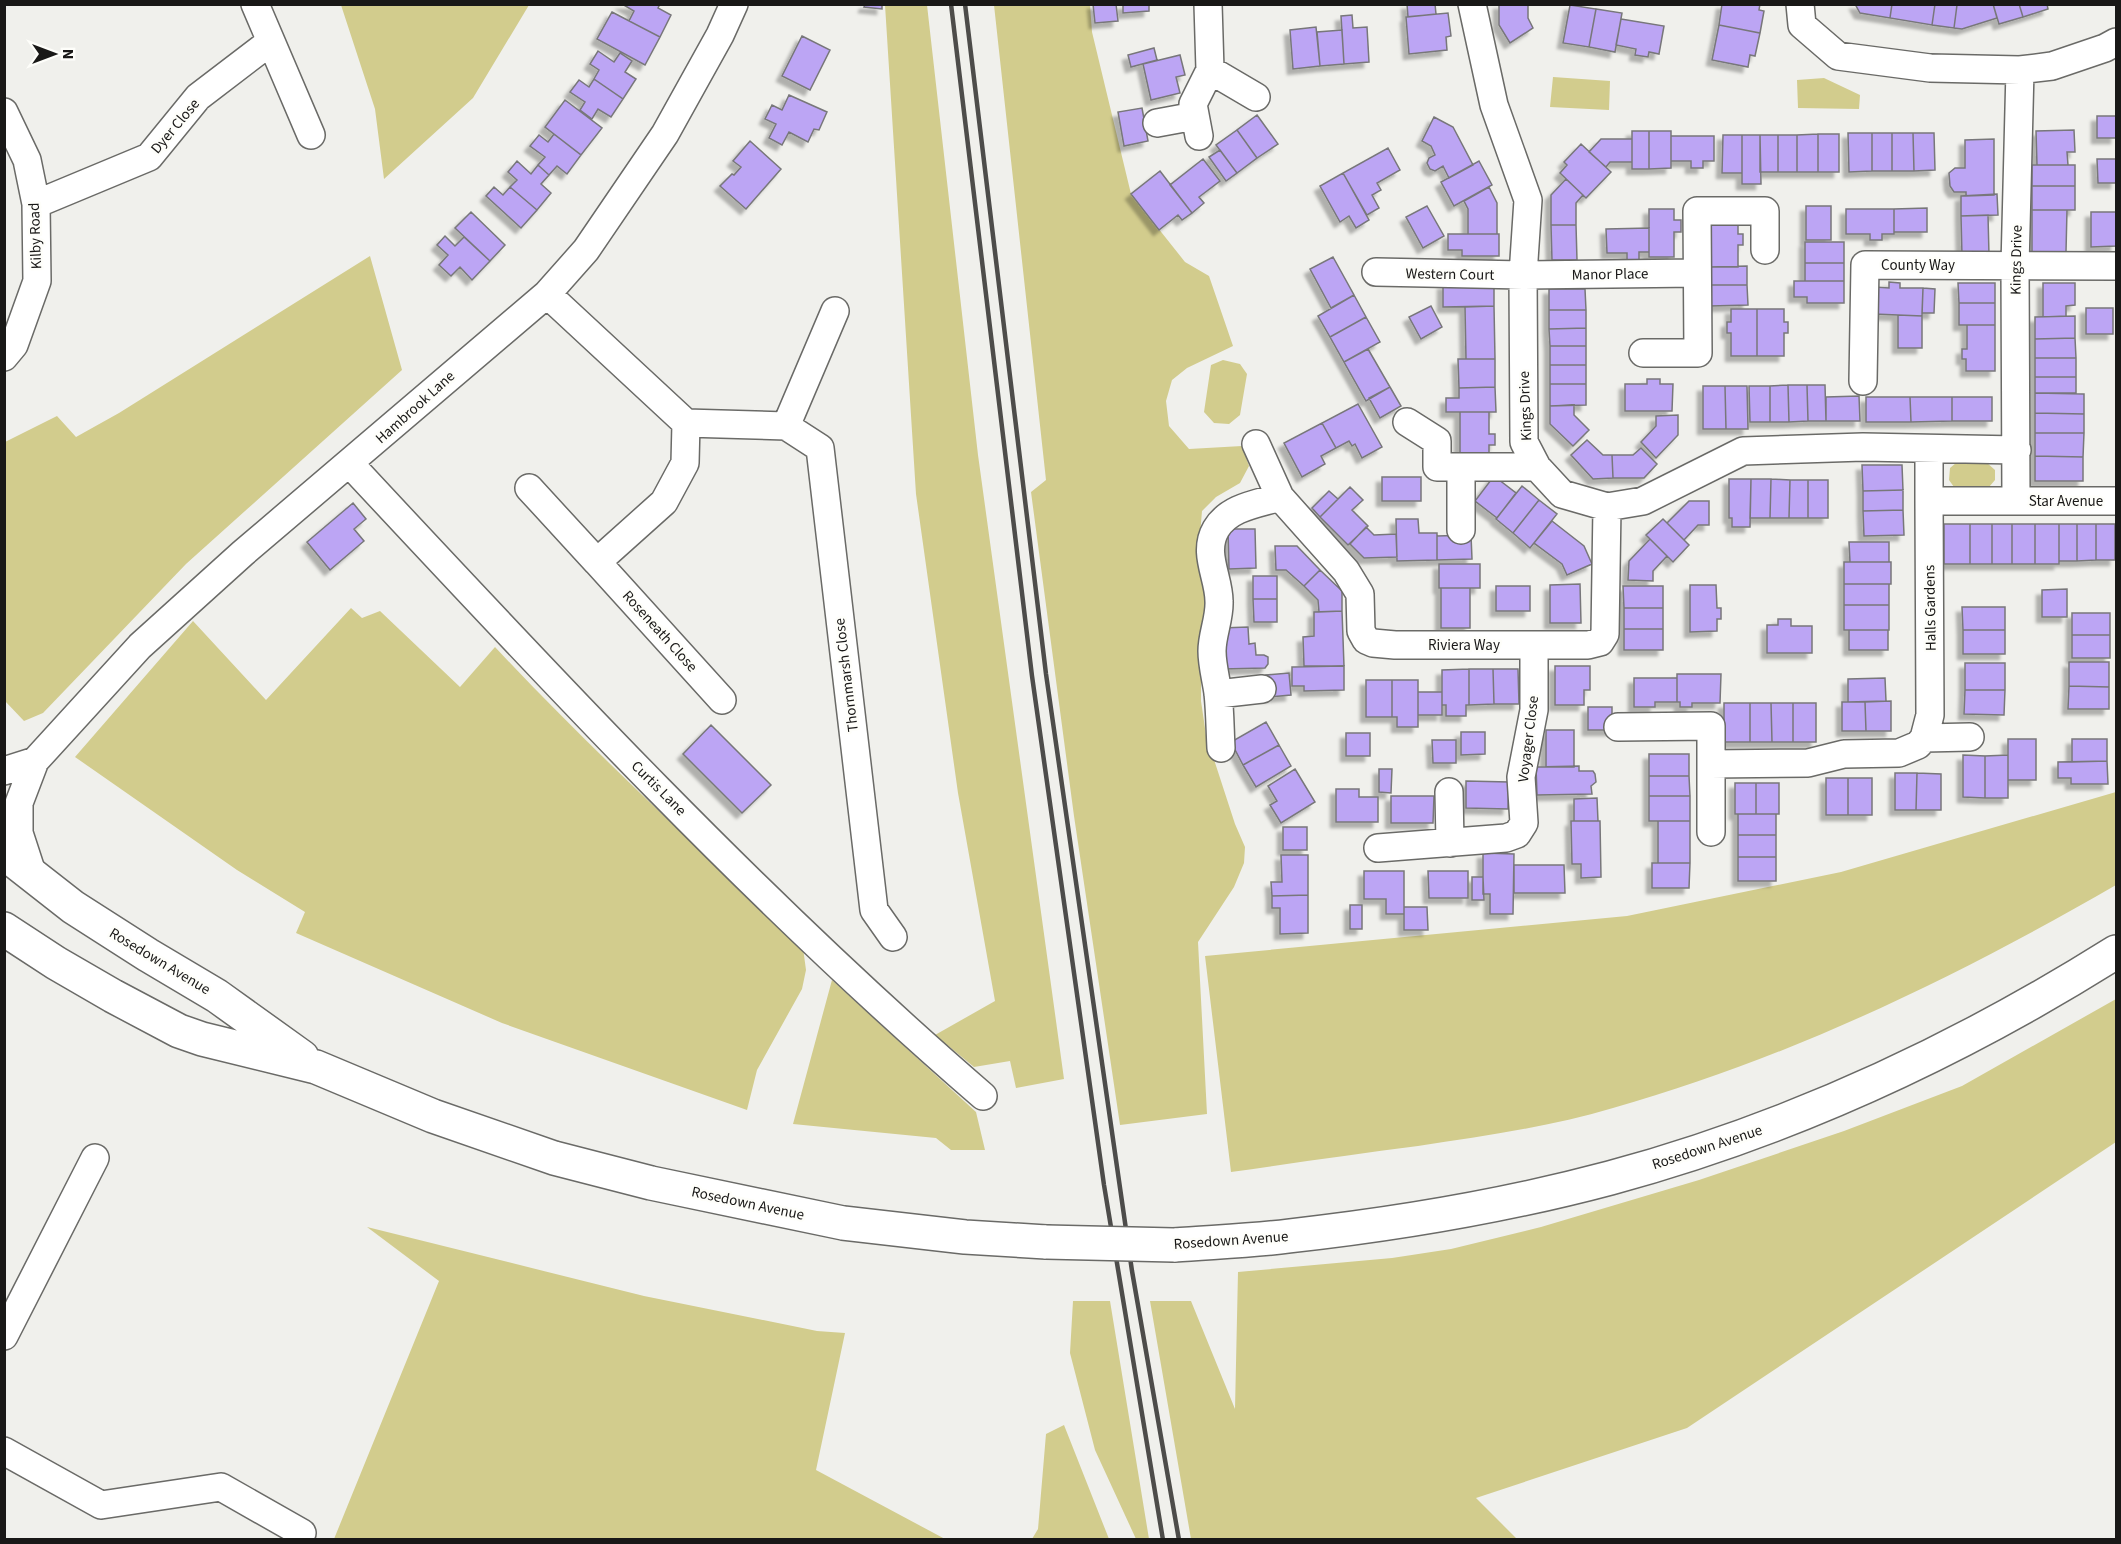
<svg xmlns="http://www.w3.org/2000/svg" width="2121" height="1544" font-family="'Source Sans 3',sans-serif">
  <defs>
    <filter id="shadow"><feDropShadow dx="-5.5" dy="5.5" stdDeviation="1.5" flood-color="#0004"/></filter>
  </defs>
  <rect width="100%" height="100%" fill="#f0f0ec"/>
  <path fill="#d2cc8d" d="M341,5v-1l188,1 -56,93 -89,81 -9,-70z
    M885,5h42l51,450 86,624 -48,9 -6,-27 -36,6 -39,-32 60,-34 -37,-208 -42,-299z
    M994,5h96l2,27 39,162 54,68 24,14 24,70 -46,22 -15,12 -6,21 3,25 20,23 53,-3 7,20 -9,17 -24,14 -14,14 -3,36 9,61 -7,16v77l5,34 29,89 10,23 -1,16 -10,24 -36,55 9,172 -87,11 -46,-309 -43,-324 15,-12z
    M1553,77l57,4 -1,29 -59,-3z
    M1824,78l36,17 -1,14 -61,-1 -1,-28z
    M370,256l32,114 -216,194 -143,149 -19,8 -19,-20v-259l52,-26 19,21 43,-24z
    M1223,360l17,4 7,10 -7,41 -11,9 -15,-1 -10,-11 7,-47z
    M1968,461l18,1 9,8v10l-6,7 -11,2 -24,-2 -5,-7 1,-12 6,-5z
    M351,608l11,10 18,-7 80,76 35,-40c98,105 205,202 308,301l3,22 -4,19 -45,81 -10,40 -245,-87 -206,-90 9,-21 -68,-42 -162,-113 118,-136 73,79z
    M2116,792v93c-159,92 -326,173 -503,223 -64,19 -129,28 -195,38 -62,8 -124,17 -187,26l-26,-216 422,-40 214,-44z
    M832,980l144,132 9,38h-34l-15,-12 -143,-14z
    M2116,999v143l-429,286 -211,70 41,41h-326l-41,-238h41l44,108 3,-137 154,-14 59,-9 90,-22 158,-47 145,-49 118,-45z
    M367,1227l277,69 173,35 28,2 -29,137 129,69h-611l105,-258z
    M1073,1301h37l39,238h-13l-41,-89 -25,-97z
    M1064,1425l45,114h-77l6,-10 8,-95z"/>
  <path fill="#bca5f4" stroke="#78777a" stroke-width="1.5" filter="url(#shadow)" d="M622,4h38l-2,4 13,7 -11,22 -31,-16 5,-10z
    M865,4h17v5l-18,-2z
    M1093,4h23l2,17 -23,2z
    M1123,4h26v7l-26,2z
    M1407,4h28l1,10 -28,3z
    M1499,4h29v14l5,10 -23,15 -11,-18z
    M1722,4h38l-1,6 5,1 -4,22 -41,-8z
    M1855,4h37l-2,14 -30,-5z
    M1892,4h43l-3,21 -42,-7z
    M1935,4l22,1 -3,23 -22,-3z
    M1993,4h26l4,13 -24,7z
    M1993,4l4,14 -35,11 -8,-1 3,-23z
    M2019,4h28l1,5 -25,8z
    M1570,5l26,4 -7,38 -26,-4z
    M1596,9l26,4 -7,39 -26,-5z
    M612,12l48,25 -15,28 -48,-26z
    M1448,13l3,23 -5,1 1,13 -38,4 -3,-37z
    M1352,15l1,13 14,-1 2,35 -25,2 -3,-48z
    M1621,19l43,7 -5,28 -10,-2 -1,5 -13,-2 1,-6 -20,-4z
    M1719,25l41,8 -5,23 -5,-1 -2,12 -36,-7z
    M1316,27l4,39 -27,3 -3,-39z
    M1342,30l2,34 -24,2 -3,-34z
    M802,36l28,14 -20,40 -28,-14z
    M1154,48l3,12 -26,7 -3,-12z
    M598,51l16,11 6,-9 12,8 -7,11 11,7 -13,20 -29,-20 5,-9 -9,-6z
    M1180,55l5,20 -9,2 4,16 -29,7 -8,-36z
    M594,79l29,20 -12,18 -13,-8 -6,10 -12,-9 5,-8 -15,-10 9,-12 10,7z
    M789,95l38,17 -8,18 -5,-1 -6,13 -19,-10 -7,13 -13,-7 7,-14 -11,-5 7,-14 10,5z
    M565,100l37,28 -21,27 -36,-28z
    M1142,108l6,33 -24,5 -6,-34z
    M1257,115l21,29 -21,14 -20,-28z
    M2097,116h19v22h-19z
    M1434,117l19,10 20,38 -24,13 -6,-12 -8,5 -5,-2 -3,-6 2,-5 6,-3 -4,-9 -9,-5z
    M1237,130l20,28 -20,15 -21,-28z
    M2074,130l1,22h-8l1,13h-31l-1,-34z
    M1632,131h17v38h-17z
    M1649,131h22v37l-22,1z
    M1848,133h24v38l-23,1z
    M1872,133h20v38h-20z
    M1892,133h21l1,38h-22z
    M1913,133h21l1,37 -21,1z
    M554,134l27,21 -14,19 -10,-8 -8,9 -11,-10 7,-8 -15,-11 9,-11 9,7z
    M1818,134h21v38h-21z
    M1818,134v38h-21v-37z
    M1723,135h19v38h-20z
    M1742,135h18l1,49h-19z
    M1760,135h18v37h-18z
    M1778,135h19v37h-19z
    M1671,136h43v25h-11v7h-12v-7h-20z
    M1601,139h31v23h-22l-4,5 -17,-15z
    M1994,139v56l-28,1v-4h-12l-4,-6 -1,-13 6,-5h10v-28z
    M750,141l31,28 -35,40 -26,-23 12,-12 2,1 7,-8 -8,-6z
    M1581,144l30,28 -25,26 -26,-25 7,-8 -3,-3z
    M1388,148l12,22 -23,13 4,7 -9,5 7,13 -12,7 -24,-42z
    M1220,150l17,23 -11,8 -17,-24z
    M1203,159l17,22 -21,16 5,6 -12,10 -22,-28z
    M2097,159h19v24h-18z
    M517,161l14,13 7,-9 11,10 -8,9 10,9 -14,17 -27,-23 7,-7 -9,-8z
    M1479,161l13,24 -38,21 -13,-24z
    M2032,165h43v21h-43z
    M1160,171l32,42 -10,7 -4,-5 -19,15 -28,-36z
    M1343,173l26,47 -13,8 -7,-12 -9,6 -20,-36z
    M1566,179l17,16 -7,8v22h-25v-30z
    M2032,186h43v24h-43z
    M494,187l9,8 7,-8 27,23 -16,18 -35,-32z
    M1489,187l8,16v31h-29v-25l-4,-8z
    M1997,194l1,21 -37,1v-20z
    M1427,206l17,30 -21,12 -17,-31z
    M1806,206h25v34h-25z
    M1927,208v24h-33v-23z
    M1649,209h25v11h7v12h-7v25h-25z
    M1846,209h48v25h-12v6h-12v-6h-24z
    M2032,210h35l-1,42h-34z
    M471,212l34,33 -15,16 -35,-33z
    M2091,212h25v34l-25,1z
    M1988,215l1,40 -27,1 -1,-40z
    M1738,222v12h5v11h-5v22h-29v-44z
    M1551,225h25l1,35h-25z
    M1649,228v24h-10v8h-12v-7h-20l-1,-24z
    M1448,234h51v22h-37v-6h-14z
    M445,236l10,10 9,-9 26,24 -18,19 -12,-13 -9,9 -12,-11 9,-10 -11,-10z
    M1805,242h39v21h-39z
    M1333,257l21,38 -23,13 -21,-39z
    M1805,263h39v18h-39z
    M1747,266v19h-37l-1,-18z
    M1794,281h50v22h-37v-6h-13z
    M1889,282l11,1v5h23l-1,28 -48,-2 1,-27 14,1z
    M1958,283h37v20h-36z
    M2043,283h32v22l-9,1v10l-23,1z
    M1443,284h51v22l-51,1z
    M1710,285h37l1,20 -38,1z
    M1923,288l12,1 -1,24h-12z
    M1549,289h36l1,21h-37z
    M1354,295l12,22 -36,20 -12,-21z
    M1959,303h36v22h-36z
    M1431,306l11,21 -21,12 -12,-22z
    M1494,306l1,53h-29l-1,-52z
    M2086,308h27v26h-27z
    M1731,309h26v47h-26v-23h-4v-11h4z
    M1757,309h27v13h4v11h-4v23h-27z
    M1549,310h37v18l-37,1z
    M1898,315l24,1v32h-24z
    M2075,316v22l-40,1v-22z
    M1366,317l14,25 -36,20 -14,-25z
    M1967,325h28v46h-29v-12h-4v-10h5z
    M1586,328v18h-36l-1,-17z
    M2075,338l1,20h-41v-19z
    M1550,346h36v19h-36z
    M1368,349l22,38 -24,14 -22,-39z
    M2035,358h41v19h-41z
    M1458,359h37v28l-36,1z
    M1550,365h36v19h-36z
    M2035,377h41v16h-41z
    M1647,379h13v5h13l-1,27h-47v-27h22z
    M1550,384h36v21l-36,1z
    M1788,385l1,37h-19v-36z
    M1788,385h19l1,36 -19,1z
    M1807,385h18l1,36h-18z
    M1703,386h22l1,43h-23z
    M1725,386h22l1,43h-22z
    M1749,386h21v36h-20z
    M1390,387l11,19 -21,12 -11,-20z
    M1495,387l1,25h-50v-14h13v-10z
    M2035,393l49,1v20l-49,-1z
    M1859,396l1,25h-34v-24z
    M1866,397h44l1,25h-45z
    M1910,397h42v24l-41,1z
    M1952,397h40v24h-40z
    M1358,404l24,43 -20,11 -7,-14 -3,2 -3,-5 -13,7 -14,-25z
    M1574,405v10l15,15 -16,16 -23,-22v-18z
    M1460,412h29v22h6v11h-6v12l-29,1z
    M2035,413l49,1v19h-49z
    M1678,415v20l-22,23 -15,-16 15,-16v-10z
    M1322,423l14,25 -15,8 4,8 -23,13 -18,-34z
    M2035,433h49l-1,24 -48,-1z
    M1587,440l16,15h9l1,23 -20,1 -22,-24z
    M1641,448l16,16 -13,14h-31l-1,-23h21z
    M2035,456l48,1v24h-48z
    M1862,465h40l1,25 -40,1z
    M1494,476l22,17 -19,25 -22,-17z
    M1382,477h39v24h-39z
    M1729,479h22l-1,48h-18v-9h-3z
    M1751,479h20l-1,39h-20z
    M1771,479l19,1 -1,38h-19z
    M1790,480h18v38h-19z
    M1808,480h20v38h-20z
    M1522,486l17,14 -26,33 -17,-14z
    M1350,487l13,13 -11,10 16,16 -20,19 -28,-28z
    M1903,490v20l-40,1v-20z
    M1329,491l9,8 -18,18 -8,-9z
    M1539,500l18,14 -27,34 -17,-15z
    M1689,501h20v24h-11l-14,15 -17,-17z
    M353,503l13,16 -12,10 10,12 -34,29 -23,-28z
    M1903,510l1,25 -40,1 -1,-25z
    M1396,519h22l1,14h18v27l-40,1z
    M1663,519l26,26 -16,17 -27,-27z
    M1552,521l32,25 8,18 -25,11 -5,-11 -28,-21z
    M1944,524h26v40h-26z
    M1970,524h22v40h-22z
    M1992,524h20v40h-20z
    M2012,524h23v40h-23z
    M2035,524h24v40h-24z
    M2059,524h18v37h-18z
    M2077,524h19v36l-19,1z
    M2096,524h19v36h-19z
    M1366,527l8,8 22,-1 1,23 -33,1 -14,-14z
    M1228,529h27l1,39 -27,1z
    M1471,535l1,24 -35,1v-24z
    M1650,539l17,17 -14,15v10l-25,-1 1,-19z
    M1849,542h40v20h-39z
    M1275,546h22l23,24 -16,16 -18,-16h-10z
    M1844,562h47v22h-47z
    M1439,564h41v24h-41z
    M1320,570l22,21v20l-23,1 -1,-12 -14,-14z
    M1253,576h24v23h-24z
    M1580,584l1,39h-31v-38z
    M1844,584h45v21h-45z
    M1690,585h26l1,23h4v11h-4v12l-27,1z
    M1496,586h34v25h-34z
    M1623,586h40v22h-39z
    M1441,588h29v40h-29z
    M2067,589v28h-25v-27z
    M1253,599h24v23h-23z
    M1844,605h45v25h-45z
    M1962,607h43v23h-42z
    M1624,608h39v21h-39z
    M1342,611l2,55h-40l-1,-29 11,-1v-24z
    M2072,613h38v22h-38z
    M1778,619h13v7h21v27h-45v-28h11z
    M1248,627l1,17 6,-1 1,12h8l4,2v7l-3,4 -43,1 -1,-41z
    M1624,629h39v21h-39z
    M1849,630h39v20h-39z
    M1963,630h42v24h-42z
    M2072,635h38v23h-38z
    M2069,662h40v25l-40,-1z
    M1965,663h40v27h-40z
    M1344,666v24l-40,1v-5h-12v-19z
    M1555,666h35v24h-6v15h-29z
    M1469,669h24l1,35 -25,1z
    M1469,669v36h-3v11h-20v-11h-4v-35z
    M1493,669h25l1,35h-25z
    M1289,673l2,22 -23,2 -2,-22z
    M1677,674h44l-1,29h-28v4h-12v-5h-3z
    M1634,678h43v24h-22v5h-21z
    M1885,678l1,23 -38,1v-23z
    M1366,680h26v37h-26z
    M1392,680h26v47h-21v-10h-5z
    M2069,686l40,1v22h-41z
    M1965,690h40l-1,25 -40,-1z
    M1418,692h24v23h-24z
    M1891,701v30h-25l-1,-29z
    M1842,702h23l1,29h-24z
    M1724,703h26v39h-26z
    M1750,703h21l1,39h-22z
    M1771,703h22v39h-21z
    M1793,703h23v39h-23z
    M1588,707h24v23h-24z
    M1266,722l13,23 -36,20 -12,-23z
    M711,725l60,60 -29,28 -59,-59z
    M1546,730h28v37h-28z
    M1461,732h24v22l-24,1z
    M1346,733h24v23h-24z
    M2008,739h28v41h-28z
    M2072,739h35v22l-35,1z
    M1432,740h24v23h-23z
    M1279,745l12,21 -35,21 -13,-22z
    M1649,754h40v22h-40z
    M1963,755l22,1v42l-22,-1z
    M2008,755v43h-23v-42z
    M2107,761l1,23h-37v-6h-13v-16z
    M1579,766v5h14l2,3 1,8 -5,4 1,8 -55,1 -1,-28z
    M1295,769l20,33 -34,21 -11,-18 7,-4 -9,-15z
    M1379,769h13l-1,24 -12,-1z
    M1895,773h22l-1,37h-21z
    M1917,773l24,1v36h-25z
    M1649,776h40l1,20h-41z
    M1826,778h22v37h-22z
    M1848,778h24v37h-24z
    M1466,781l43,1 -1,27 -42,-1z
    M1735,783h21v31h-21z
    M1756,783h23v31h-23z
    M1336,789h23v8h19v25h-42z
    M1391,796h43l-1,27h-42z
    M1649,796h41v25h-41z
    M1597,798l1,23h-24v-22z
    M1738,814h38v21h-38z
    M1571,821h29l1,56 -20,1v-14h-9z
    M1658,821h32v42h-32z
    M1283,827h24v23h-24z
    M1738,835h38v22h-38z
    M1483,853l31,1 -1,60h-23v-20h-7z
    M1281,855h27v40l-36,1 -1,-14h11z
    M1738,857h38v24h-38z
    M1652,863h38l-1,25h-37z
    M1514,865h50l1,28h-51z
    M1364,871h40v43h-18v-15h-22z
    M1428,871h40v27h-39z
    M1472,877h11l1,23h-12z
    M1308,895v38l-28,1v-26h-8v-12z
    M1350,905h12v24h-12z
    M1404,907h23l1,23h-24z"/>
  <g fill="none" stroke-linecap="round" stroke-linejoin="round">
    <g stroke="#6a6a67" stroke-width="30">
      <path id="street" d="M255,4l56,131
        M1472,4l22,101 34,95 -5,75 1,167 13,25 25,27 45,13 36,-6 100,-50 120,-4 154,3
        M1800,4l2,21 36,31 92,12 90,2 32,-4 53,-18 11,-6
        M1210,70l46,27
        M4,112l23,48 9,44 1,77 -23,64 -10,12
        M1157,123l38,-7
        M1199,136l-6,-32 17,-34 -2,-66
        M36,204l113,-47 49,-60 72,-55
        M1376,272l147,3 174,-2
        M547,294l139,129 100,3 34,22 54,462 19,27
        M1643,353h55l-1,-142h68v39
        M1863,381l2,-116 251,1
        M1407,422l30,19v26h100
        M786,426l49,-115
        M1256,444l24,53 66,74 14,23 1,37 5,9 7,3 22,2h193l12,-3 5,-8 2,-127
        M1929,449v52h87l-1,-235 5,-196
        M350,464c203,218 407,437 633,632
        M1461,467v63
        M529,488l68,74 67,-60 21,-39 1,-40
        M2016,501h100
        M597,562l125,138
        M1218,694l44,-5
        M1618,727l93,-1v106
        M1924,738l46,-1
        M1221,748c-1,-18 -1,-37 -3,-55 -2,-14 -6,-28 -6,-42 0,-17 8,-33 7,-50 0,-24 -17,-48 -3,-72 13,-22 41,-25 64,-32
        M1711,764l97,-1 36,-9 55,-1 19,-8 6,-7 6,-23 -1,-214
        M4,771l31,-10
        M1449,792l1,51
        M1378,848l128,-10 11,-4 7,-11 -3,-46 13,-67v-65
        M33,876l-14,-43v-30l16,-42 105,-115 103,-93 304,-259 39,-44 79,-116 55,-99 14,-31
        M4,1336l91,-178
        M4,1451l97,54 120,-18 81,46"/>
    </g>
    <g stroke="#6a6a67" stroke-width="36">
      <path id="secondary" d="M4,853l69,54 75,48 69,41 85,61
        M4,929l52,34 57,33 66,35 23,8 114,28 117,49 121,42 97,25 192,40 122,14 81,5
        M1174,1245c38,-3 77,-4 115,-9 108,-12 216,-30 321,-58 178,-48 350,-128 506,-226"/>
    </g>
    <use href="#street" stroke="#fff" stroke-width="27"/>
    <use href="#secondary" stroke="#fff" stroke-width="33"/>
    <path stroke="#4d4c4a" stroke-width="4.5" d="M951,4l81,672 72,509 59,355
      M965,4l81,670 86,597 47,269"/>
    <g stroke="#6a6a67" stroke-width="36" stroke-linecap="butt">
      <path id="secondary-bridge" d="M1046,1242l128,3"/>
    </g>
    <use href="#secondary-bridge" stroke="#fff" stroke-width="33"/>
  </g>
  <g text-anchor="middle" stroke-width="5" stroke-linejoin="round" paint-order="stroke">
    <g font-size="15" fill="#191817" stroke="#fefefa">
      <text transform="translate(175 126) rotate(-50)" y="5">Dyer Close</text>
      <text transform="translate(35 236) rotate(-92)" y="5">Kilby Road</text>
      <text transform="translate(2016 260) rotate(-89)" y="5">Kings Drive</text>
      <text x="1918" y="270">County Way</text>
      <text transform="translate(1450 274) rotate(1)" y="5">Western Court</text>
      <text transform="translate(1610 274) rotate(-1)" y="5">Manor Place</text>
      <text transform="translate(1525 406) rotate(-92)" y="5">Kings Drive</text>
      <text transform="translate(415 407) rotate(-42)" y="5">Hambrook Lane</text>
      <text x="2066" y="506">Star Avenue</text>
      <text transform="translate(1930 608) rotate(-91)" y="5">Halls Gardens</text>
      <text transform="translate(660 631) rotate(48)" y="5">Roseneath Close</text>
      <text x="1464" y="650">Riviera Way</text>
      <text transform="translate(846 675) rotate(-97)" y="5">Thornmarsh Close</text>
      <text transform="translate(1528 739) rotate(-83)" y="5">Voyager Close</text>
      <text transform="translate(659 788) rotate(45)" y="5">Curtis Lane</text>
      <text transform="translate(160 961) rotate(31)" y="5">Rosedown Avenue</text>
      <text transform="translate(1707 1147) rotate(-18)" y="5">Rosedown Avenue</text>
      <text transform="translate(748 1203) rotate(12)" y="5">Rosedown Avenue</text>
      <text transform="translate(1231 1240) rotate(-4)" y="5">Rosedown Avenue</text>
    </g>
  </g>
  <rect width="2121" height="1544" fill="none" stroke="#191817" stroke-width="12"/>
  <g transform="translate(54 54) rotate(90)" stroke="#fefefa" stroke-width="4.5" paint-order="stroke">
  <path d="M0-4.5L10 22L0 15L-10 22Z" fill="#191817"/>
  <text y="-9" font-size="16" font-weight="bold" text-anchor="middle" fill="#191817">N</text>
  </g>
</svg>
